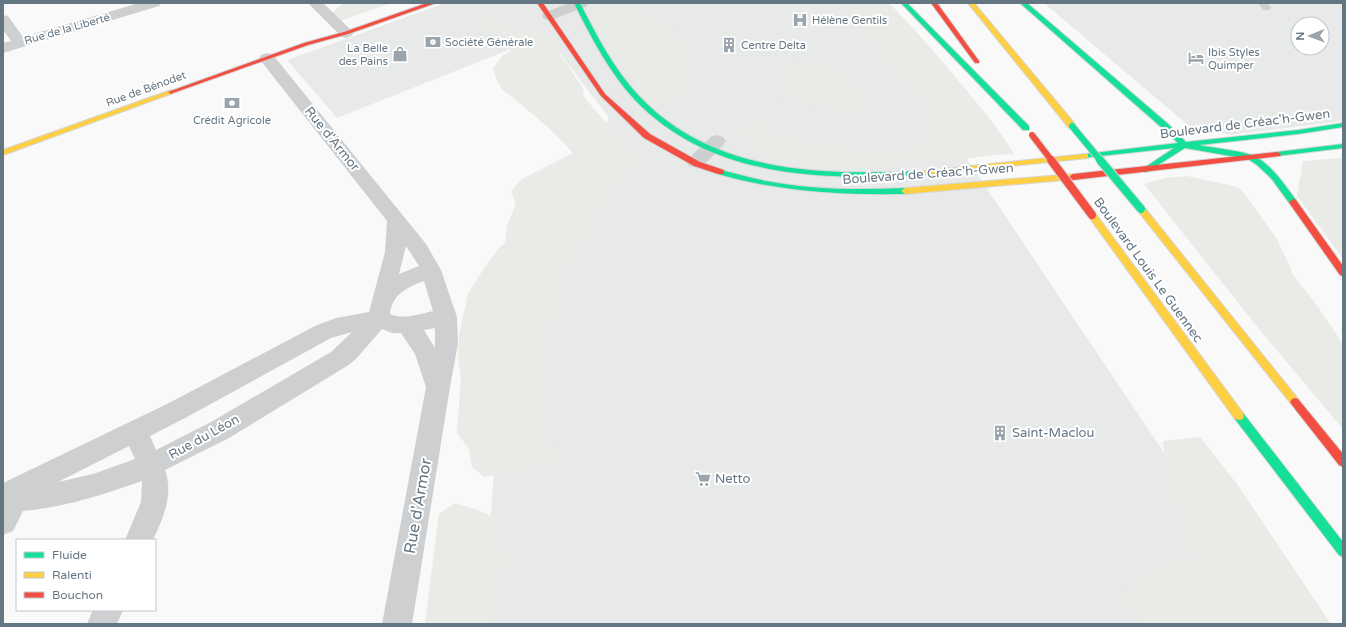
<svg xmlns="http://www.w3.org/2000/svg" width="1346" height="627" font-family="'Varela Round',sans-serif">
<rect width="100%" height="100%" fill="#f9f9f9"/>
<!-- built -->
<path fill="#e8e9e9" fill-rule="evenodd" d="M445,3h417l417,621h-796l14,-194 38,-142 74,-170 -63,-83 -209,83 -50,-58z
M1044,3h299v118l-113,14 -41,-9zM1298,24h24v24h-24z"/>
<!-- green -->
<path fill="#e8ebe6" d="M343,3h48l-51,18 -8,-8z
M596,3h43l-4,7 10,8 20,8 13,8 8,12 3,11 -9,38 -6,6 -11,2h-12c-24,-31 -42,-58 -61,-92z
M849,3h40c24,24 46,50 68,76 20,24 41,48 57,75l-20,1 -43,6 -108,7 -50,-5 -22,-5 -19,-8 -12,-17 13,-17 15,4 -4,10c22,6 43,14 66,16 32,5 68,3 101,0l-5,-39 -51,-61 -8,-5z
M483,14l42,17h13l11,7 34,50 1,9 24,28 -4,4 30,25v7l-13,24 -17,9 -17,46 -16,21 -18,33 4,10 -18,60 10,43 4,48 -1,10 -68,12 -12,-10 -3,-18 -12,-16 4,-55 -3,-19 1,-24 9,-41 11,-18 19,-27 7,-6 2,-17 9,-23 -5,-11 9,-12 53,-27 -24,-25 -48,-40 -4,-7 -4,-13 10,-13 6,-3 4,-10 -43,-21 1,-3z
M813,60c27,2 40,26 52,47l-4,3c-29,0 -57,-9 -85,-15 7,-25 11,-30 37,-35z
M1343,158v101l-46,-63 6,-35z
M1187,176l51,11 9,10 30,42 17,37 24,31 25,37v85l-80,-95 -119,-150 22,-6z
M1200,437l37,47 94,140h-189l-18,-19 6,-23 15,-10 46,-13 -2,-34 -21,-35 -5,-49z
M455,503l23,7 22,10 -3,22 11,11 -17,68 4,3 -70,-1 14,-109z"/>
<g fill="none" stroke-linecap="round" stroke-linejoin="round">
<defs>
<path id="fast" d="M574,3h6c17,33 34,67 60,94 75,78 183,78 284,74l4,2 -4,2c-102,5 -213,4 -289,-75 -26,-28 -44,-63 -61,-97z
M901,3h6l122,123v4h-6z
M1020,3h7l140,120 19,19 112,-12 45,-7v4l-45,7 -99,11c14,3 44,6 55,11 18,9 30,28 42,44l1,2 -4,3 -3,-1 -19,-26 -14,-13 -9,-6 -63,-11 -38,24h-3v-4l30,-20 -92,10v-4h3l93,-11 -17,-16z
M1343,144v4l-66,8 -4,-2 4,-2z
M718,170h3c15,4 30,8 45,11 46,9 93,9 139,7l4,3 -4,3c-66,1 -123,-2 -187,-20z
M1239,412l4,1 100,129v15l-4,-2 -104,-136 -1,-3 1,-3z"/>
<path id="slow" d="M968,3h6l101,121v4h-6z
M171,90l3,2 -1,1 -170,62v-5z
M1085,154h3v4l-164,17 -4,-2 4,-2z
M1073,174l4,3 -1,2 -171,15 -4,-3 4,-3z
M1141,206l3,1 154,192 2,3 -2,3 -3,1 -3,-1 -154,-194 -1,-2z
M1092,212l3,1 148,200 1,3 -1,3 -4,1 -4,-1 -146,-202 -1,-2 1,-2z"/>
<path id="jam" d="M427,3h9l-88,31 -40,11 -135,48 -2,1 -3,-2 136,-49 40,-11z
M537,3h6l62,91 45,40 50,28 24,8v4h-6l-24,-8 -50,-28 -43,-42z
M931,3h6l42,58v2h-4z
M1277,152l4,2 -1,2 -207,24 -4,-3 4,-3z
M1293,199l3,1 47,66v10l-3,-1 -50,-71 -1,-2z
M1295,398l3,1 45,55v13l-4,-2 -47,-60 -2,-3 2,-3z"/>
</defs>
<!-- fast casing -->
<use href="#fast" stroke="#d5d6d7" stroke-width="2"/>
<!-- slow casing -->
<use href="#slow" stroke="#d5d6d7" stroke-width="2"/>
<!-- jam casing -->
<use href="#jam" stroke="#d5d6d7" stroke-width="2"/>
<!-- lane -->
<path fill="#cecfd0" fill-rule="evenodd" d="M1258,3h10l3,5 -2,2h-6z"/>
<!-- street -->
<path fill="#cecfd0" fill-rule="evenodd" d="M139,3h22l-2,3 -156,47v-10l8,-2 -8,-11v-15l5,1 15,21z
M308,3h15l28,27 3,3 -3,3 -5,2 -5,-2z
M569,3h20l-2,3 -33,13 -5,1 -5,-1 -2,-3 2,-3z
M267,53l6,2 153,189 15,26 16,47 1,27 -8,43 -38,237h-30l44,-237 -11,-33 -14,-21h-9l-10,-4 -26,30 -9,7 -118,72 -64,32c9,25 -2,48 -12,70h-28l16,-38 1,-21c-39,14 -77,26 -119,30l-10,20 -10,4v-52l166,-80 146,-77 21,-8 33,-6 16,-60 2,-31 -126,-160 -2,-3 2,-3zM406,246l13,20 -20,8zM424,281l9,30c-13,3 -29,9 -43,3 2,-20 18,-27 34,-33zM435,328v20l-11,-18zM352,332l-21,20 -120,70 -55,28 -6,-14 37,-19 144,-79zM129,446l6,13 -42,15 -35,8z
M717,135l6,2 3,4 -3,4c-10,10 -19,25 -34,21l-3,-4 3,-4 22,-21z
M93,610h30l-6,14h-30z"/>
<!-- fast -->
<use href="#fast" fill="#16e098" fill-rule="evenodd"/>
<!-- slow -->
<use href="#slow" fill="#ffcf43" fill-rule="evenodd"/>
<!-- jam -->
<use href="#jam" fill="#f24e42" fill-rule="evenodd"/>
<defs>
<path id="fast-bridge-far1" d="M1072,126l29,35"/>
<path id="fast-bridge" d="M1100,160l41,49"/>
<path id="jam-bridge-far1" d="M1032,135l20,26"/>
<path id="jam-bridge" d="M1051,160l41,55"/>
</defs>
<!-- fast-bridge-far1 casing -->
<use href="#fast-bridge-far1" stroke="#d5d6d7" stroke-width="8" stroke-linecap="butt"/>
<!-- fast-bridge casing -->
<use href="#fast-bridge" stroke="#d5d6d7" stroke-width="10" stroke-linecap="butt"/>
<!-- jam-bridge-far1 casing -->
<use href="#jam-bridge-far1" stroke="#d5d6d7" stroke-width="8" stroke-linecap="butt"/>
<!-- jam-bridge casing -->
<use href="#jam-bridge" stroke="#d5d6d7" stroke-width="10" stroke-linecap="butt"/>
<!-- fast-bridge-far1 -->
<use href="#fast-bridge-far1" stroke="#16e098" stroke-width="6"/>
<!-- fast-bridge -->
<use href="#fast-bridge" stroke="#16e098" stroke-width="8"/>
<!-- jam-bridge-far1 -->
<use href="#jam-bridge-far1" stroke="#f24e42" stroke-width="6"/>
<!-- jam-bridge -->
<use href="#jam-bridge" stroke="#f24e42" stroke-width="8"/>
</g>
<!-- icons -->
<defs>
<symbol id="hospital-bare" viewBox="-9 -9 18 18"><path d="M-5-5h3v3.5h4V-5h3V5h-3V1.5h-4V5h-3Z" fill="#99a4ac" stroke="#fff" stroke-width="2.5" paint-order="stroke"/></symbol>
<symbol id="bank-bare" viewBox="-9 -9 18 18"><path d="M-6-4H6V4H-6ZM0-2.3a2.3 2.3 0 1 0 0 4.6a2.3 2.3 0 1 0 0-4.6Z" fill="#99a4ac" stroke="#fff" stroke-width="2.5" paint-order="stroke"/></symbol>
<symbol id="building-bare" viewBox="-9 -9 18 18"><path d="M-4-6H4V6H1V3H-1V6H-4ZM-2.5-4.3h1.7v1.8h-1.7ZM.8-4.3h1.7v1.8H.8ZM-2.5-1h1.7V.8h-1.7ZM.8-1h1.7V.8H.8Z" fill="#99a4ac" stroke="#fff" stroke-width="2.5" paint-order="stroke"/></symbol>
<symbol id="shop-bare" viewBox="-9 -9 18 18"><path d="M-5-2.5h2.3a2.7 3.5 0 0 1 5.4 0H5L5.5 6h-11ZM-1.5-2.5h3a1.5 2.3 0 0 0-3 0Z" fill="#99a4ac" stroke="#fff" stroke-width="2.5" paint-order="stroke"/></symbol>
<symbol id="hotel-bare" viewBox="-9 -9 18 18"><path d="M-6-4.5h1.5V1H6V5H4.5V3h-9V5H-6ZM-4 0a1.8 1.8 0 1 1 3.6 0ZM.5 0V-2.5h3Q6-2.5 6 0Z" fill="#99a4ac" stroke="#fff" stroke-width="2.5" paint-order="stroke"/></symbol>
<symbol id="supermarket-bare" viewBox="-9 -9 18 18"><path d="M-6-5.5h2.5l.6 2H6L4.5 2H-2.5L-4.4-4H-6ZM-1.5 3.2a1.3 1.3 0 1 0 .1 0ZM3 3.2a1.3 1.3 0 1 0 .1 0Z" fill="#99a4ac" stroke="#fff" stroke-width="2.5" paint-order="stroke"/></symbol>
</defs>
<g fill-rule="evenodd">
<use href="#hospital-bare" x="789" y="9" width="22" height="22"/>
<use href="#bank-bare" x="422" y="31" width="22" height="22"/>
<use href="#building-bare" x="718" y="34" width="22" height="22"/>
<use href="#shop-bare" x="389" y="43" width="22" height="22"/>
<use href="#hotel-bare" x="1185" y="47" width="22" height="22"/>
<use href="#bank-bare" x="221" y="92" width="22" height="22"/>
<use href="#building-bare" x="989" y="422" width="22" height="22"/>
<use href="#supermarket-bare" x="692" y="468" width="22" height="22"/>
</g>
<g text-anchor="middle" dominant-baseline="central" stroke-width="4" stroke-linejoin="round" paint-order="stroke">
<!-- far-poi labels -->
<g font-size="11" fill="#657683" stroke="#fff" text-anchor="start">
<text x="812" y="20">Hélène Gentils</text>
<text x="445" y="42">Société Générale</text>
<text x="741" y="45">Centre Delta</text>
<text x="388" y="48" text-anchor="end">La Belle<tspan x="388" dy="13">des Pains</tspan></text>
<text x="1208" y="52">Ibis Styles<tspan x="1208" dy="13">Quimper</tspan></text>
<text x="232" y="120" text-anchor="middle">Crédit Agricole</text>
</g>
<!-- far-street labels -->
<g font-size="11" fill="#657683" stroke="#fff">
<text transform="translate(67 29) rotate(-16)">Rue de la Liberté</text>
<text transform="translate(146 89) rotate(-20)">Rue de Bénodet</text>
</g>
<!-- street labels -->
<g font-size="13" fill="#657683" stroke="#fff">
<text transform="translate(1245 124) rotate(-7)">Boulevard de Créac'h-Gwen</text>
<text transform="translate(332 139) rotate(51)">Rue d'Armor</text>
<text transform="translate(928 174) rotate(-4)">Boulevard de Créac'h-Gwen</text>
<text transform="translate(1148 270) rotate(54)">Boulevard Louis Le Guennec</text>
<text transform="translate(204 437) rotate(-29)">Rue du Léon</text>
</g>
<!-- poi labels -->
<g font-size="13" fill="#657683" stroke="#fff" text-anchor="start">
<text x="1012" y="433">Saint-Maclou</text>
<text x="715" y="479">Netto</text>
</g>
<!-- near-street labels -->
<g font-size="16" fill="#657683" stroke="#fff">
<text transform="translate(418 506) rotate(-80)">Rue d'Armor</text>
</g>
</g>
<!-- border -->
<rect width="1346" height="627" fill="none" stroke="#657683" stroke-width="8"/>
<!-- legend -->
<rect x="16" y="539" width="140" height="72" fill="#ffffff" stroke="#c1c8cd"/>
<rect x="24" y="552" width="20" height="6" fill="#16e098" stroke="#c1c8cd"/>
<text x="52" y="559" font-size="12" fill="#657683">Fluide</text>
<rect x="24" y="572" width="20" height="6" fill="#ffcf43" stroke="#c1c8cd"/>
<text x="52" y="579" font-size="12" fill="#657683">Ralenti</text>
<rect x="24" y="592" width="20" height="6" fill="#f24e42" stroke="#c1c8cd"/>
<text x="52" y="599" font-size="12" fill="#657683">Bouchon</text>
<!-- north arrow -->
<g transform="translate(1310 36) rotate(269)"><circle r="19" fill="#ffffff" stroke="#c1c8cd"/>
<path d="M0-3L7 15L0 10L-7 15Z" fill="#99a4ac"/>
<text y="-6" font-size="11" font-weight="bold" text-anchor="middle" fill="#657683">N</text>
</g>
</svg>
